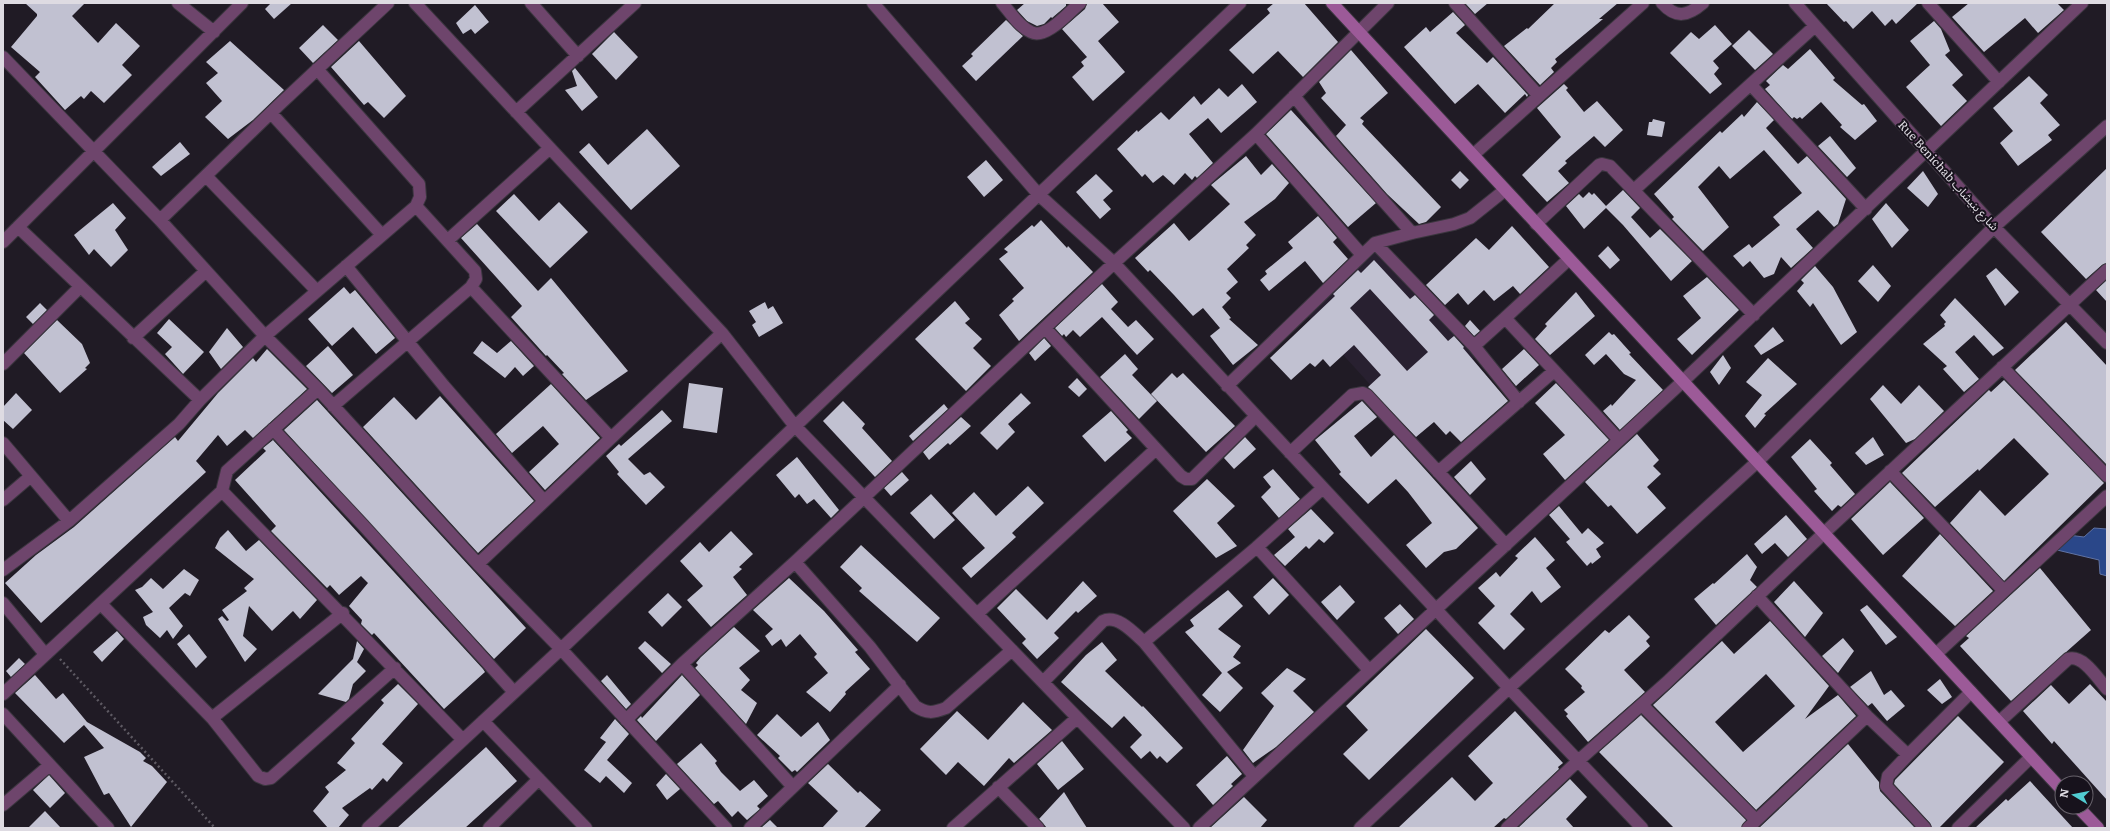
<svg xmlns="http://www.w3.org/2000/svg" width="2110" height="831" font-family="Literata,'Noto Sans Arabic',serif">
<rect width="100%" height="100%" fill="#201b25"/>
<!-- built -->
<path fill="#282030" d="M1381,247l97,107 -74,68 -97,-107z"/>
<!-- water -->
<path fill="#2a4789" stroke="#6073a4" d="M2094,528l13,1v47l-7,-2 -1,-14 -42,-10 11,-15 16,2z"/>
<!-- building -->
<path fill="#c1c1d1" fill-rule="evenodd" d="M25,3h60l-13,13 26,27 18,-20 24,23 -18,19 10,10 -28,28 -13,-12 -7,8 -3,-3 -16,14 -30,-33 5,-5 -29,-25 26,-31v-2z
M271,3h21l-18,16 -9,-10z
M1025,3h41v3l-14,12 -1,-1 -7,7 -7,2 -10,-5 -10,-11z
M1087,3h15l17,19 -21,19 27,31 -32,29 -21,-24 12,-11 -3,-4 6,-5 -25,-28 23,-20z
M1274,3h30l34,39 -35,35 -25,-26 -25,23 -24,-24 41,-37 -3,-4z
M1465,3h23l-13,11z
M1555,3h63l-19,16h4l-48,40 2,3 -6,6 3,4 -14,13 -36,-39 23,-18 1,1z
M1826,3h92l-22,21 -4,-5 -7,7 -13,-15 -19,18 -7,-8 -2,1z
M1969,3h88l7,7 -26,23 -13,-15 -41,34 -32,-35z
M475,5l14,17 -14,12 -4,-5 -8,5 -7,-11z
M1453,12l12,13 -9,8 31,30 6,-6 35,38 -1,2 -2,-3 -20,19 -27,-29 -23,20 -51,-57 22,-20 4,5z
M1006,20l17,16 -47,45 -14,-15 11,-10 -2,-2z
M1934,21l7,8 9,22 -5,4 18,20 -11,10 15,16 -26,25 -35,-39 24,-22 -20,-24z
M323,25l15,15 -25,23 -14,-15z
M1715,25l17,19 -19,17 6,7 -5,6 8,10 -12,10 -40,-41 21,-21 8,7z
M1749,30l24,24 -18,16 -23,-24z
M614,32l24,25 -22,23 -24,-26z
M230,41l54,49 -31,30 -25,19 -23,-22 17,-16 -16,-18 12,-10 -12,-11z
M359,41l47,55 -22,22 -16,-16 -4,3 -33,-38z
M1810,49l25,29 -2,2 29,25 2,-1 13,17 -22,19 -15,-13 2,-2 -21,-23 -19,17 -2,-2 -3,2 -3,-2 -2,2 -27,-30 5,-4 -4,-4 17,-16 5,4z
M1351,50l37,43 -28,25 4,3 -2,3 79,83 -15,15 -7,2 -32,-30 -51,-58 10,-11 -25,-27 5,-5 -7,-11z
M575,68l23,29 -16,14 -17,-21 12,-4 -5,-15z
M2029,76l19,19 -8,8 20,22 -12,10 4,5 -34,26 -18,-23 13,-12 -20,-23z
M1242,84l15,18 -36,31 -13,-15 -19,16 24,29 -16,15 -2,-2 -3,4 -7,-7 -11,12 -11,-10 -10,8 -8,-9 -3,3 -25,-28 20,-19 1,2 23,-20 8,8 25,-24 7,9 18,-17 9,9z
M1564,84l4,4 -2,2 18,22 13,-11 26,29 -18,17 -11,-11 -29,25 2,2 -9,8 11,12 -22,19 -25,-27 39,-38 -24,-29z
M1757,102l17,18 -8,8 32,36 9,-8 39,43 -8,25 -4,3 -16,-17 -22,19 17,19 -22,20 -10,-11 -7,17 -10,4 -14,-17 -7,6 -10,-11 16,-12 3,4 28,-23 -7,-8 29,-24 -38,-43 -34,29 -11,-13 -21,21 31,40 -26,24 -31,-32 2,-2 -20,-23 66,-63 2,2 20,-19 2,3z
M1291,110l85,93 -28,24 -82,-93z
M1653,119l12,3 -3,15 -15,-2 2,-13h3z
M647,129l33,37 -49,44 -52,-58 10,-9 19,22z
M1830,136l26,32 -9,9 -29,-31z
M180,142l10,12 -29,22 -9,-9z
M1246,156l15,19 11,-11 17,19 -14,16 -31,23 12,13 -10,10 3,3 -22,21 11,13 -12,11 5,5 -9,9 9,11 -2,1 29,26 -25,20 -23,-29 10,-8 -17,-20 -10,8 -19,-21 -24,-25 -2,2 -13,-14 39,-35 15,18 6,-5 35,-32 -19,-19z
M986,160l17,20 -19,17 -17,-20z
M2107,168v95l-5,2 -16,14 -45,-47z
M1460,171l9,9 -9,9 -9,-9z
M1923,171l15,23 -10,13 -21,-19z
M1096,174l17,17 -10,9 8,9 -11,10 -24,-27z
M1623,190l17,18 -9,9 19,21 10,-9 32,32 -21,20 -48,-56 -17,-17 -22,21 -18,-23 13,-12 4,4 6,-6 3,3 2,-2 12,13z
M514,194l25,27 20,-19 29,30 -38,36 -54,-57z
M113,203l13,15 -11,12 13,20 -17,17 -17,-18 -5,6 -15,-20z
M1886,203l23,27 -17,18 -20,-29z
M1318,216l19,22 -4,4 15,17 -25,24 -18,-22 -36,30 -9,-11 7,-6 -2,-3 28,-23 -5,-6z
M1041,220l26,28 1,-2 25,26 -74,69 -20,-26 15,-14 -2,-2 12,-11 -25,-29 9,-7 -4,-3 28,-24 2,2z
M477,224l61,67 13,-13 77,93 -42,29 -24,-26 2,-1 -17,-18 -1,1 -35,-39 11,-11 -61,-68z
M1512,226l37,41 -29,27 -7,-8 -19,15 -10,-11 -16,15 -10,-12 -13,12 -19,-20 50,-47 13,12z
M1608,246l12,14 -10,9 -12,-13z
M1374,260l36,39 5,-4 19,20 -5,5 19,21 6,-5 10,11 -1,1 45,53 -47,41 -11,-11 -4,4 -12,-13 -18,15 -48,-50 13,-12 -27,-30 -24,22 -7,-8 -8,8 -5,-4 -19,17 -21,-22 65,-62 -2,-2 25,-24 3,3zM1370,289l58,63 -21,19 -57,-63z
M1873,265l18,21 -13,16 -20,-21z
M1815,266l18,21 24,45 -16,13 -28,-42 -3,4 -13,-16 7,-8 -3,-3z
M1996,268l23,24 -14,14 -19,-30z
M1707,277l32,33 -47,45 -15,-16 24,-21 -18,-22z
M2107,280v22l-11,-12z
M1102,284l16,18 -7,7 17,18 8,-7 18,19 -17,16 -35,-38 -22,20 -7,-7 -7,7 -2,-3 -2,2 -7,-8z
M344,287l6,7 5,-4 40,48 -19,16 -23,-27 -21,19 -24,-27z
M1576,292l19,24 -45,39 -15,-16 12,-13 -2,-2z
M1955,298l49,50 -11,8 -19,-21 -19,17 24,27 -15,13 -21,-23 4,-3 -24,-22 22,-18 -1,-2 2,-2 -6,-7z
M955,301l15,18 -5,4 17,16 -9,9 18,18 -25,25 -51,-52z
M765,302l3,7 5,-3 10,17 -24,14 -7,-12 4,-3 -7,-11z
M40,303l7,7 -14,14 -7,-7z
M169,319l35,33 -21,22 -18,-20 7,-7 -15,-14z
M57,320l25,24 8,19 -5,5 2,1 -27,24 -36,-40z
M1470,320l10,11 -6,5 -9,-10z
M2066,322l41,44v99l-92,-95z
M1773,327l11,14 -23,14 -7,-9z
M227,328l16,19 -22,22 -12,-17z
M1609,332l3,3 2,-1 17,19 -2,1 34,36 -43,40 -17,-19 8,-7 1,2 24,-26 -12,-6 -18,-20 -12,11 -9,-10z
M1044,338l7,8 -16,15 -6,-8z
M482,341l15,12 14,-12 23,25 -11,10 -8,-9 -10,11 -32,-25z
M328,346l25,29 -21,18 -26,-27z
M267,349l40,40 -54,49 -8,-8 -18,16 -9,-11 -22,26 10,11 -165,151 -36,-40 31,-28 38,-28 101,-90 3,4 40,-48 35,-35 3,4z
M1524,349l15,16 -23,21 -14,-17z
M1125,354l13,15 -6,6 25,26 -18,18 -39,-42z
M1723,355l8,13 -12,17 -9,-13z
M1768,358l29,26 -33,30 2,1 -11,13 -10,-12 17,-21 -16,-13z
M1172,373l5,5 6,-5 52,53 -29,26 -55,-58z
M1077,378l10,11 -8,8 -11,-10z
M2004,380l100,103 -100,98 -54,-58 30,-33 25,26 44,-42 -35,-36 -35,33 -1,-2 -43,38 -33,-34 87,-83 2,2z
M689,383l34,5 -6,45 -34,-5z
M1556,383l53,57 -44,40 -22,-26 22,-19 -30,-32z
M551,384l49,54 -55,52 -16,-18 30,-28 -16,-18 -31,27 -16,-19z
M1883,385l18,19 18,-19 25,26 -29,28 -9,4 -36,-44z
M16,393l16,17 -19,19 -10,-9v-13z
M1021,393l10,10 -23,21 7,8 -18,18 -17,-17z
M440,396l94,105 -56,52 -115,-126 31,-30 22,23z
M317,400l209,228 -32,31 -210,-229z
M843,401l22,23 -3,4 30,33 -17,16 -52,-56z
M1362,401l15,16 -23,19 17,21 23,-22 84,93 -22,21 -12,3 -18,16 -20,-23 26,-22 -24,-31 -12,-13 -28,25 -29,-30 2,-2 -26,-32z
M944,404l4,5 -35,32 -4,-5z
M662,410l10,11 -44,38 16,16 6,-3 15,15 -19,18 -29,-31 2,-2 -13,-16 13,-12 2,2z
M1111,411l17,19 -2,2 6,6 -27,24 -23,-26z
M961,417l10,9 -21,19 -2,-2 -19,17 -6,-8z
M1637,434l22,26 -6,6 8,8 -14,13 19,21 -29,26 -26,-29 -3,2 -23,-25z
M1245,437l11,12 -22,20 -10,-11z
M1873,437l11,18 -18,10 -11,-12z
M1810,439l22,24 -2,2 25,29 -14,13 -3,-2 -6,6 -18,-20 3,-2 -26,-32z
M273,440l210,229 2,3 -41,37 -70,-76 -2,2 -11,-11 1,-4 -13,-14 19,-23 -7,-7 -22,19 -9,-10 -3,3 -56,-57 5,-5 -41,-46 31,-29 -3,-3z
M797,457l42,53 -8,8 -17,-19 -7,5 -8,-10 -4,4 -19,-23z
M1471,461l15,18 -16,16 -16,-18z
M1273,469l27,30 -21,19 -18,-21 10,-10 -8,-10z
M902,472l7,8 -18,16 -7,-8z
M1207,479l28,27 -18,17 20,23 -21,12 -43,-47z
M1890,482l34,36 -41,37 -32,-36z
M1028,486l16,17 -32,30 4,4 -45,41 -9,-10 23,-20 -33,-35 22,-21 22,24z
M931,494l24,26 -21,19 -24,-26z
M1559,506l23,28 6,-6 16,15 -8,6 5,8 -9,7 -1,-2 -4,4 -21,-24 4,-3 -21,-24z
M1311,509l23,24 -10,10 -5,-4 -10,10 -3,-3 -21,20 -11,-11 21,-18 -7,-8z
M1786,515l21,24 -19,18 -13,-14 -13,11 -8,-10z
M228,530l18,21 13,-11 58,60 -17,19 -7,-8 -21,20 -23,-25 -6,30 14,13 -12,13 -27,-43 4,-3 5,5 2,-1 -7,-10 25,-19 -3,-3 10,-9 -39,-31 5,-10z
M731,531l22,23 -14,13 3,2 -9,8 14,18 -36,32 -24,-27 16,-14 -23,-25 20,-19 9,10z
M1940,534l53,57 -38,35 -53,-50z
M1535,537l20,23 -9,8 15,19 -20,16 -9,-12 -22,23 15,15 -21,21 -26,-27 17,-17 -17,-18 18,-16 4,5 18,-19 -3,-2z
M861,545l79,73 -23,24 -58,-51 3,-3 -22,-21z
M1747,554l10,13 -7,13 7,7 -41,38 -22,-26 19,-16 1,1z
M2040,568l51,62 -80,71 -51,-55 9,-8 -3,-2z
M184,569l15,11 -9,16 -5,-3 -16,15 14,18 -10,13 -6,-9 -7,8 -14,-13 -3,-8 10,-5 -18,-22 7,-3 9,-9 12,11z
M789,578l35,33 34,39 -3,2 15,17 -25,23 1,2 -16,18 -24,-20 22,-19 -14,-16 3,-3 -17,-20 -14,13 -5,-8 -9,7 -7,-10 8,-7 -20,-19z
M1273,578l16,17 -20,20 -16,-18z
M1083,581l14,15 -19,17 -2,-2 -22,22 5,5 -22,21 -15,-16 4,-4 -29,-31 19,-19 31,31z
M1794,581l29,32 -18,24 -31,-35z
M1340,585l15,17 -18,18 -16,-18z
M1228,590l15,16 -25,23 23,17 -8,11 8,6 -14,9 16,16 -23,24 -18,-17 20,-22 -37,-41 9,-6 -4,-6z
M668,593l14,14 -20,20 -14,-15z
M1400,604l14,15 -16,15 -14,-16z
M1867,605l30,32 -11,8 -26,-35z
M1629,615l21,22 -4,4 4,5 -26,24 21,22 -57,50 -22,-26 2,-2 -4,-4 21,-18 -4,-4 1,-2 -17,-17 40,-39 4,3z
M1770,621l59,65 -24,33 33,-24 18,21 -100,94 -103,-105 69,-64 12,13zM1766,674l29,32 -52,46 -28,-30z
M734,627l26,24 -21,17 11,12 -9,10 16,13 -11,21 -51,-56 3,-3 -2,-2 5,-6z
M1426,629l48,49 -105,102 -26,-26 25,-24 -22,-24z
M117,631l7,8 -22,23 -9,-10z
M189,634l18,23 -11,11 -19,-24z
M1843,638l11,13 -16,22 -16,-17z
M357,641l7,8 -7,13 9,9 -13,13 -4,15 -3,3 -28,-8 35,-35z
M645,641l26,23 -9,9 -24,-25z
M1102,642l15,18 -12,11 37,36 1,-1 40,42 -16,15 -7,-7 -3,3 -7,-8 -9,8 -11,-12 12,-12 -18,-19 -12,12 -51,-46 25,-27z
M19,658l6,6 -14,13 -5,-6z
M1287,668l19,11 -13,12 21,21 -38,35 -23,16 -10,-13 31,-44 -13,-13z
M1871,671l13,24 7,-5 14,16 -18,15 -15,-18 -4,3 -18,-19z
M35,675l21,24 7,-6 24,29 53,30 6,6 -3,3 9,5 15,16 -36,45 -22,-34 -5,2 -20,-38 20,-9 -20,-23 -20,18 -49,-50z
M607,675l24,29 -5,5 -25,-28z
M682,675l18,20 -44,46 -19,-21 4,-4 1,2z
M1940,679l12,18 -10,7 -15,-14z
M398,684l20,20 -36,40 21,19 -16,19 -4,-4 -11,12 -2,-2 -28,20 7,7 -11,13h-10l-15,-17 16,-19 -4,-5 21,-17 -9,-7 18,-20 -4,-4 33,-36 -3,-3z
M2090,684l17,18v98l-53,-59 -2,3 -29,-33 28,-26 18,19z
M1023,702l29,28 -38,33 -5,-5 -25,28 -26,-24 -12,13 -26,-26 37,-38 31,29z
M1515,711l48,52 -5,4 1,2 -53,50 -2,-1 -11,10h-95l54,-51 23,24 18,-18 -25,-27z
M777,714l24,23 17,-15 12,18 -33,32 -2,-2 -3,2 -14,-14 2,-2 -23,-21z
M1641,715l105,105 -5,8h-67l-75,-76z
M1958,716l46,46 -65,66h-7l-2,-5 -36,-39 1,-4z
M615,719l14,15 -22,26 25,23 -8,10 -18,-17 -6,7 -16,-13 22,-28 -6,-4z
M1062,741l22,28 -26,21 -21,-26z
M701,743l16,18 -2,2 6,9 19,19 14,-11 14,16 -11,10 3,3 -13,11 -9,-9 -6,6 -14,-16 -4,3 -37,-40z
M1848,744l31,38 1,9 35,37h-156z
M486,747l31,34 -52,47h-68z
M1227,756l15,18 -11,10 2,2 -20,19 -17,-20z
M828,764l30,29 2,-2 21,19 -17,18h-42l16,-17 -30,-28z
M666,774l14,15 -13,11 -11,-15z
M49,775l16,18 -15,15 -17,-18z
M1570,779l17,18 -21,22 8,9h-56z
M2030,781l43,47h-98l31,-29 2,2z
M1064,792l10,16 13,20h-40l-8,-9z
M1244,797l23,23 -7,8h-50z
M45,811l16,17h-33z
M770,820l8,8h-17z"/>
<g fill="none" stroke-linecap="round" stroke-linejoin="round">
<defs>
<path id="street" d="M178,3l36,29
M415,3l307,330 72,92 390,403
M531,3l47,53
M873,3l166,192 75,68 395,425 133,140
M1002,3c8,9 17,24 29,29 15,8 38,-20 49,-29
M1455,3l84,93
M1662,3c14,16 26,13 41,0
M1795,3l199,224 113,116
M1928,3l71,79
M3,57l157,163 105,116 53,53 160,175 83,85 165,179
M1751,85l115,124
M1294,96l44,54 74,83
M516,112l119,-109
M271,113l111,122
M1256,134l106,121
M1473,155l170,-152
M206,176l111,115
M1634,190l181,-164
M160,220l119,-115 109,-102
M1536,224l63,-59 3,-1 8,2 144,149
M18,227l182,173
M448,240l102,-92
M3,242l239,-239
M1375,243l99,103 31,-28
M1569,259l-64,59 114,122
M346,266l98,120 100,115
M471,287l140,151
M1045,328l136,148 5,3h6l64,-63
M133,338l73,-67
M1474,346l45,56
M3,364l77,-77
M2002,367l105,109
M1227,386l148,-143 37,-10 42,-9 16,-6 35,-28
M333,406l138,-119 5,-8 -1,-8 -59,-65
M273,429l90,96 151,167
M3,443l66,78
M1290,453l62,-58 11,-2 4,2 139,150
M1890,471l114,120
M1438,472l116,-101
M222,491l241,249
M3,500l28,-24
M1257,547l112,123
M795,562l75,85 45,59c12,8 18,7 31,2l66,-58
M478,564l244,-231
M3,570l66,-49 110,-97 21,-24 65,-64 151,-130 4,-9 -1,-13 -102,-115
M1757,596l110,120 41,39 63,-63
M3,603l42,51
M101,604l111,114 46,58 7,3 6,-1 124,-110
M977,614l179,-165
M1144,642l113,-95 66,-59
M1936,654l171,-158
M682,664l111,123
M1043,682l60,-61c14,-7 31,12 41,21l110,134
M3,694l219,-203 5,-20 91,-82
M1642,705l114,115
M3,714l105,114
M212,718l131,-105
M626,720l56,-56 113,-102 319,-299 142,-129 132,-131
M483,721l103,107
M2000,721l68,-62c15,-5 30,20 39,30
M1908,755l-20,21 -2,10 39,42
M998,787l40,41
M3,805l47,-40
M368,828l193,-179 679,-646
M489,828l50,-49
M750,828l150,-143
M953,828l124,-110
M1199,828l481,-444 402,-381
M1360,828l149,-140 248,-226 237,-235 113,-101
M1507,828l71,-67 88,-78 157,-149 284,-264
M1748,828l119,-112
M1958,828l73,-71"/>
<path id="secondary" d="M1332,3l730,787
M2078,807l20,21"/>
</defs>
<!-- street casing -->
<use href="#street" stroke="#3b363f" stroke-width="14"/>
<!-- secondary casing -->
<use href="#secondary" stroke="#3b363f" stroke-width="14"/>
<!-- path -->
<path stroke="#5e5a63" stroke-width="2.5" stroke-dasharray="2 3" stroke-linecap="butt" d="M60,659l155,169"/>
<!-- street -->
<use href="#street" stroke="#6e456c" stroke-width="12"/>
<!-- secondary -->
<use href="#secondary" stroke="#9c5a98" stroke-width="12"/>
</g>
<g text-anchor="middle" dominant-baseline="central" stroke-width="4" stroke-linejoin="round" paint-order="stroke">
<!-- street labels -->
<g font-size="12" fill="#dedbe2" stroke="#17121c">
<text transform="translate(1949 175) rotate(48)">Rue Benichab شارع بنيشاب</text>
</g>
</g>
<!-- border -->
<rect width="2110" height="831" fill="none" stroke="#dedbe2" stroke-width="8"/>
<!-- north arrow -->
<g transform="translate(2074 795) rotate(280)"><circle r="19" fill="#17121c" stroke="#67626b"/>
<path d="M0-3L7 15L0 10L-7 15Z" fill="#51ccd1"/>
<text y="-6" font-size="11" font-weight="bold" text-anchor="middle" fill="#dedbe2">N</text>
</g>
</svg>
